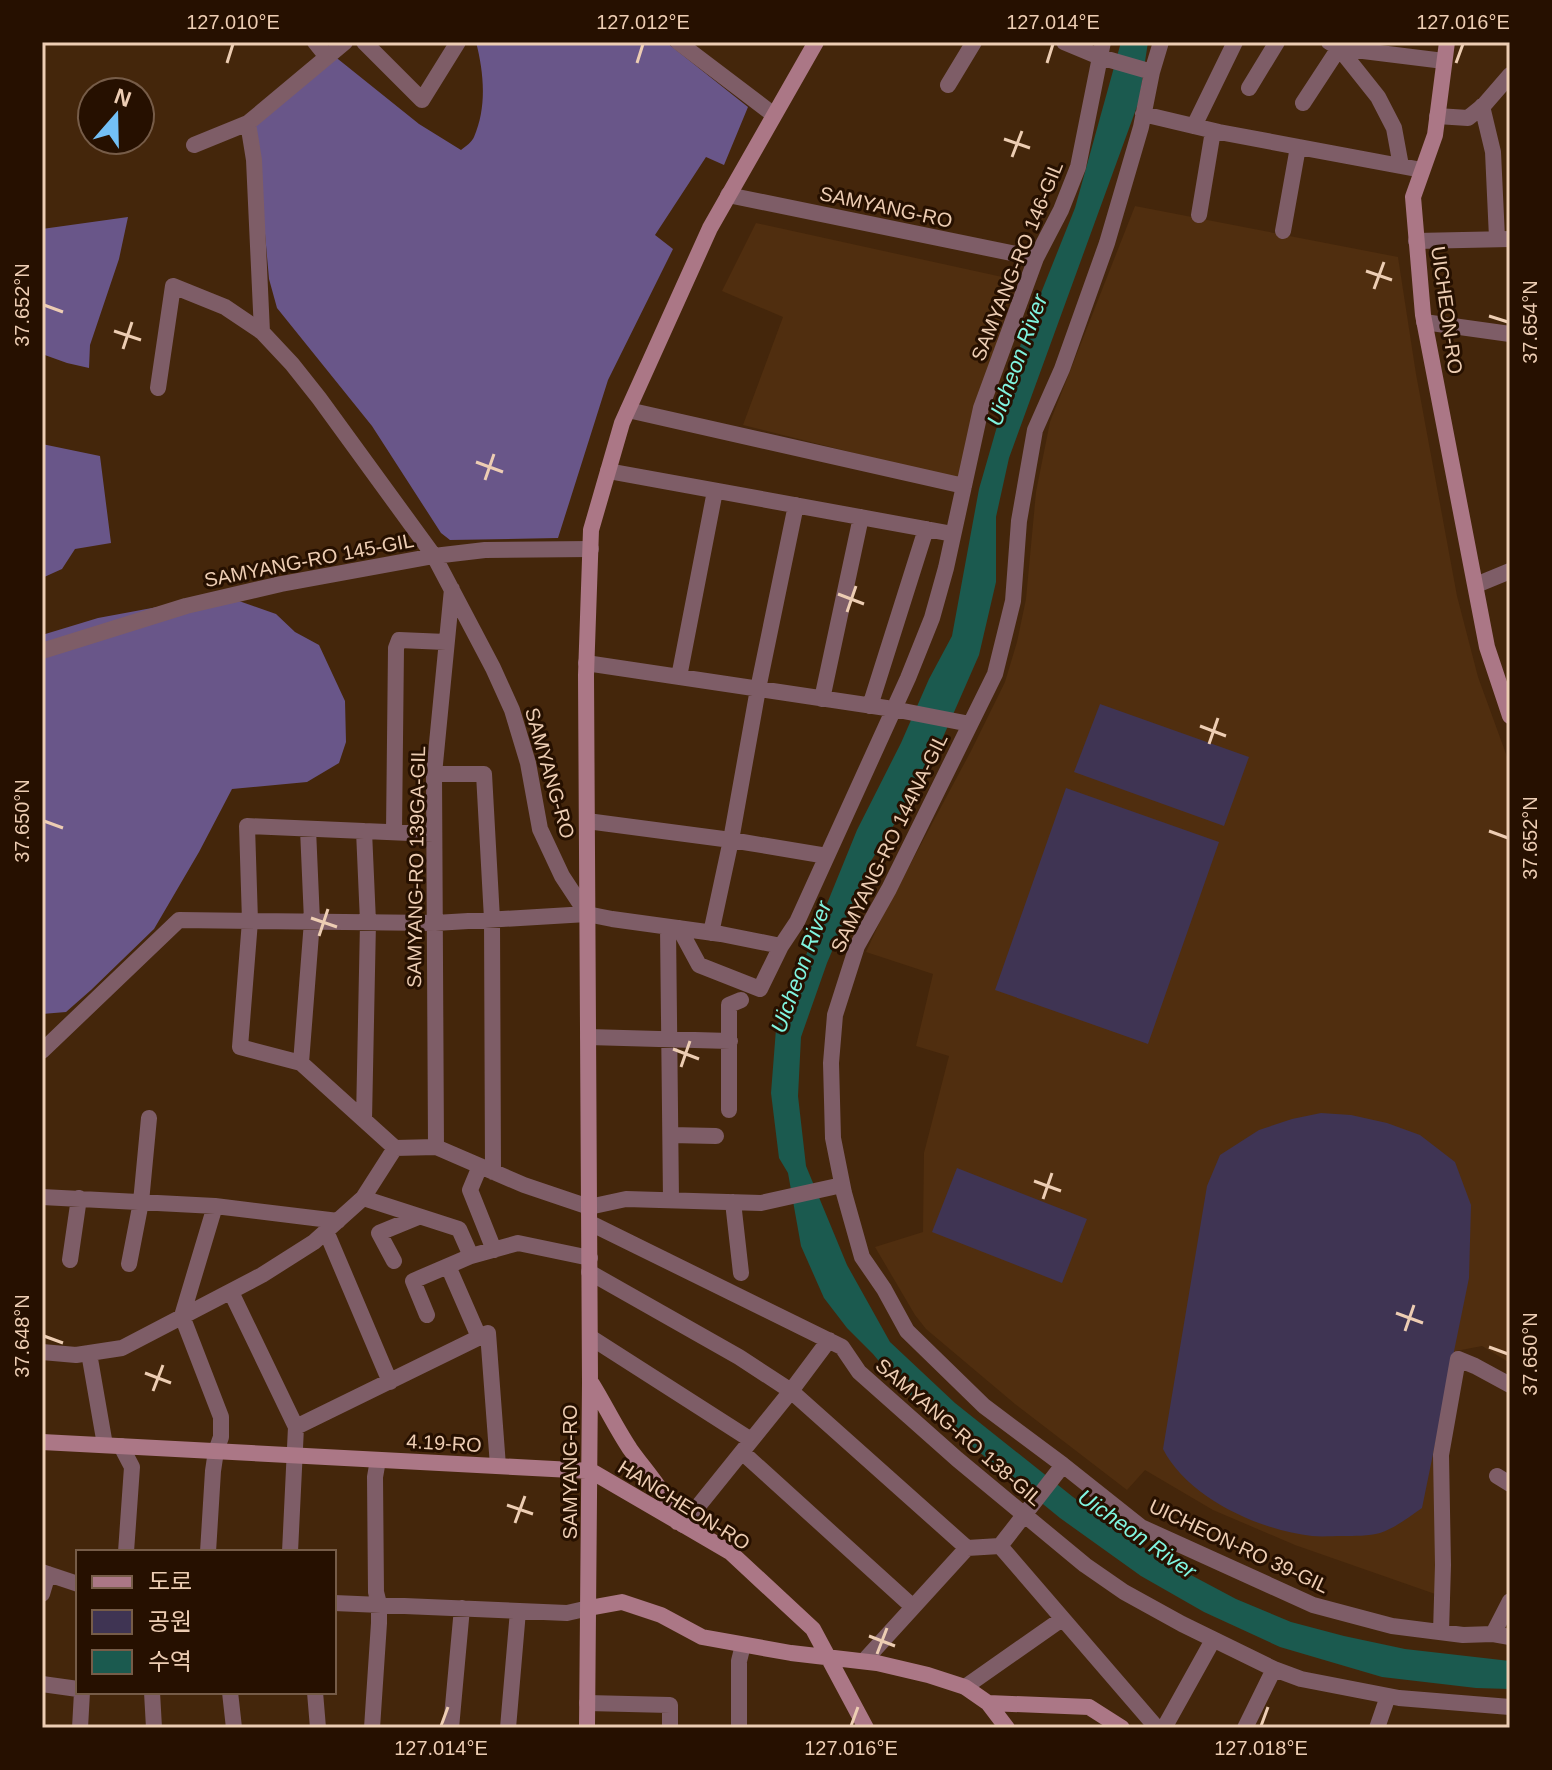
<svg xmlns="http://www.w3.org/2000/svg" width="1552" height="1770" font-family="Helvetica,'Noto Sans KR',sans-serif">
<rect width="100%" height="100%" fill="#44260b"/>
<!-- built -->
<path fill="#502e0f" d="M1135,206l263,51 18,117 41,222 21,81 32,88v598l-28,-17 -26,5 -18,101v143l-143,-50 -82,-35 -68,-40 -18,20 -112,-86 -89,-75 -11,-14 -40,-68 48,-15 1,-79 25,-97 -33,-10 17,-72 -67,-22 17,-37 88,-164 34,-69 12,-40 9,-43 10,-107 14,-70z
M756,223l260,57 -39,126 -16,74 -218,-55 40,-108 -61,-26z"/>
<!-- green -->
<path fill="#3f3453" d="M1100,704l149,53 -25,69 -150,-54z
M1066,788l153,54 -71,202 -153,-54z
M1321,1113l30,2 36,8 33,12 35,27 16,43 -2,73 -47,230c-13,9 -27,20 -42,25 -11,3 -26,3 -37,3 -10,0 -21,1 -31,0 -53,-6 -124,-38 -149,-87l44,-263 13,-31 39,-25 33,-11z
M957,1168l130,51 -25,64 -130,-51z"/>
<!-- forest -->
<path fill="#695689" d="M476,42h190l82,65 -24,58 -18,-8 -51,78 18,14 -65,131 -50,158 -108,2 -9,-7 -69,-107 -95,-118 -8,-29 -14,-158 73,-70 91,73 42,26c5,-4 11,-8 13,-13 13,-30 10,-64 2,-95z
M128,217l-9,42 -29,86 -1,23 -22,-5 -25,-9v-125z
M42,444l58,12 11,87 -36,6 -13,20 -20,9z
M222,595l54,19 19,18 24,13 26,56 1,41 -7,21 -32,19 -75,7 -33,63 -45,77 -63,61 -25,22 -24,2v-379l56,-17z"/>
<!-- water -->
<path fill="#1b5a4f" d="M1121,42h27l-9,59 -130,357 -13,59v65l-17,73 -42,96 -16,31 -52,82 -42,99 -26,74 -3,59 8,70 41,99 43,77 65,61 118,94 84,60 79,42 55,23 53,14 61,13 105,12v28l-34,-1 -94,-11 -102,-30 -76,-35 -63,-36 -81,-58 -159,-130 -28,-34 -26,-26 -23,-30 -23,-52 -13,-73 -9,-15 -8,-65 5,-64 81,-199 44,-87 28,-64 23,-43 27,-147 42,-146 54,-135z"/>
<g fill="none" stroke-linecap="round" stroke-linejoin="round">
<!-- street -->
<path stroke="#7e5d67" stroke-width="16" d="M315,42l12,15
M364,42l58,58 36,-58
M678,42l96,73
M1064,42l36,15 52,15
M1161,42l-9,30 -11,55 -34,116 -45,126 -27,61 -16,91 -6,80 -18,73 -106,215 -32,57 -22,69 -4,48 2,75 11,55 18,64 22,32 23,42 77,75 79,59 78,62 172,78 79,21 71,9 30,-1 17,3
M1329,42l10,6 105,13
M948,85l26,-43
M1249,88l28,-46
M1303,103l36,-55 39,49 16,31 7,38
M1482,106l11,46 4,86
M1143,114l76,18 203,38
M1437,116l31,2 16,-13 26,-30
M248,123l97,-81
M1194,126l41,-84
M194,145l54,-22 6,37 8,172
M728,195l308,63
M1199,215l14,-84
M1283,231l15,-84
M1416,241l94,-2
M1424,322l86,12
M158,388l15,-102 52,21 37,25 30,32 27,34 115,158 59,112 19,42 16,53 12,66 22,47 25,38
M628,410l336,76
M608,471l345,63
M1476,585l34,-14
M42,651l144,-45 95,-22 153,-28 51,-6 106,-1
M586,663l307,46 77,15
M679,677l36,-186
M822,699l39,-182
M870,706l56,-177
M434,774h50l8,145 1,253
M587,821l144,19 96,16
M394,832l2,-184 3,-8 47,2
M668,927l3,273
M679,928l20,37 61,24 21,-43 16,-24 111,-244 24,-60 14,-50 35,-160 55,-150 25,-48 17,-43 25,-125
M711,933l20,-93 27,-151 38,-184
M588,1037l142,4
M42,1051l137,-131 256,3 152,-9 25,5 109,15 60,12
M301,1063l11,-142 -4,-92
M729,1110v-105l12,-5
M364,1120l4,-198 -4,-91
M671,1135l45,1
M436,1147l-2,-373 18,-185
M395,1148l-94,-85 -61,-16 10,-126 -3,-95 186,8
M480,1166l-10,24 24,60
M42,1197l173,9 123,15
M363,1198l96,31 12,27
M733,1202l8,71
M590,1223l252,124 17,25 98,87 128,106 39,27 58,32 92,45 27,10 98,19 111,9
M326,1231l64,151
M70,1260l9,-62
M394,1261l-15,-28 39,-16
M129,1264l12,-62 8,-84
M448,1266l31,71
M589,1272l150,85 52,34 176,157
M231,1292l65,135
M427,1315l-14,-34 58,-25 47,-13 72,15
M590,1337l161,103
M42,1352l34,3 46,-7 140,-73 52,-33 49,-44 32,-50 41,-1 88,38 65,22 37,-8 135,4 81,-18
M89,1353l16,92
M121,1446l11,21 -6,85
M742,1452l171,155
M1497,1476l13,8
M683,1525l108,-134 38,-51
M1000,1546l157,182
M208,1552l5,-81 3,-20 5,-14v-20l-39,-101 33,-110
M290,1552l6,-125 192,-94 10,133
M42,1572l36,12
M42,1594l6,-20
M334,1603l233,10 22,-5
M1441,1632l2,-67 -2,-110 17,-96 17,7 35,19
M1493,1634l17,-33
M864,1661l103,-113 33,-2 63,-81
M42,1684l36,5
M965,1687l97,-68
M152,1692l2,36
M230,1692l4,36
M315,1692l3,36
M587,1703l83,2v23
M80,1728l2,-36
M372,1728l7,-105v-19l-3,-12 -1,-115 3,-17
M451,1728l11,-120
M508,1728l10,-117
M739,1728v-67l4,-16
M1164,1728l49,-88
M1245,1728l29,-59
M1377,1728l11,-32"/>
<!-- secondary -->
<path stroke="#ab7786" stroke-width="16" d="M1447,42l-12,93 -22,62 10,118 64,332 23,69
M592,1384c13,21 24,44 38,65 17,24 37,44 47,73
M42,1442l549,29 139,81 83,77 53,99
M589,1608l33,-6 39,13 41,22 89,16 86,10 51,12 37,12 23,16 101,4 33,21
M988,1703l19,25
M587,1728l3,-346 -4,-707 5,-145 31,-107 88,-195 106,-186"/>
</g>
<!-- ticks -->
<path fill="none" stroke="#edcdb3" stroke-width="3" d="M227,63l6,-19M637,63l6,-19M1047,63l6,-19M1456,63l7,-19M1004,139l26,9M1012,157l10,-26M1366,271l26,9M1374,289l10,-27M44,305l19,7M1489,316l19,6M114,331l27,9M123,349l9,-27M476,462l27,10M485,480l9,-26M838,594l26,10M847,612l9,-26M1200,726l26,10M1209,744l9,-26M44,821l19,7M1489,831l19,7M311,918l26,9M319,936l9,-27M673,1049l26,10M681,1067l9,-26M1034,1181l27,10M1043,1199l9,-26M1396,1313l27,10M1405,1331l9,-26M44,1336l19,7M1489,1347l19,7M145,1373l26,10M153,1391l10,-26M507,1505l26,9M515,1523l10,-27M869,1636l26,10M877,1654l10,-26M441,1726l7,-19M851,1726l7,-19M1261,1726l7,-19"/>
<g text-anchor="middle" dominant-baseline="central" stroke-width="6" stroke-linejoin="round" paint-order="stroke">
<!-- street labels -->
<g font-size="20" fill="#edcdb3" stroke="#261000">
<text transform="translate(886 207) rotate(12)">SAMYANG-RO</text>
<text transform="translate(1017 261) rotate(-68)">SAMYANG-RO 146-GIL</text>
<text transform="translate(1447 310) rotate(82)">UICHEON-RO</text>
<text transform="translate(309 560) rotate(-11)">SAMYANG-RO 145-GIL</text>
<text transform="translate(550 773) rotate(74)">SAMYANG-RO</text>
<text transform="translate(889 843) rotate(-64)">SAMYANG-RO 144NA-GIL</text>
<text transform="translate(416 867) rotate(-89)">SAMYANG-RO 139GA-GIL</text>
<text transform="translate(959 1432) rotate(41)">SAMYANG-RO 138-GIL</text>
<text transform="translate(444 1443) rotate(3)">4.19-RO</text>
<text transform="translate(570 1472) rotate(-90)">SAMYANG-RO</text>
<text transform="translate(684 1505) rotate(32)">HANCHEON-RO</text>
<text transform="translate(1239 1546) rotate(25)">UICHEON-RO 39-GIL</text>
</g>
<!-- water labels -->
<g font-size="22" font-style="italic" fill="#80f5e0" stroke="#261000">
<text transform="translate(1017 360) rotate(-70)">Uicheon River</text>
<text transform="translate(801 967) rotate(-70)">Uicheon River</text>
<text transform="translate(1137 1534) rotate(35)">Uicheon River</text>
</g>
</g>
<!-- border -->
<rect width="1552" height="1770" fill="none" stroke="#261000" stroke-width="88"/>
<!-- legend -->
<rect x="76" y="1550" width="260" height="144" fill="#261000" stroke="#765c48" stroke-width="2"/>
<rect x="92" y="1576" width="40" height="12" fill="#ab7786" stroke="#765c48" stroke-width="2"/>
<text x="148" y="1590" font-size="24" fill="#edcdb3">도로</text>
<rect x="92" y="1610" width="40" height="24" fill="#3f3453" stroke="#765c48" stroke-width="2"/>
<text x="148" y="1630" font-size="24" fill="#edcdb3">공원</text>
<rect x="92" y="1650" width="40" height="24" fill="#1b5a4f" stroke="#765c48" stroke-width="2"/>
<text x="148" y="1670" font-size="24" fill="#edcdb3">수역</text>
<!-- north arrow -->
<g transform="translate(116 116) rotate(20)"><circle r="38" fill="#261000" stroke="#765c48" stroke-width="2"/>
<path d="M0-6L14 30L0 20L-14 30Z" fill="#73c0f6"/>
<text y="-12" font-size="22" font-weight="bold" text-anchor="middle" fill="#edcdb3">N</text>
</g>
<rect x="44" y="44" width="1464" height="1682" fill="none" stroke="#edcdb3" stroke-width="3"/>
<g font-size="20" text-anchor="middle" fill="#edcdb3">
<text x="233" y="29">127.010°E</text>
<text x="643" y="29">127.012°E</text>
<text x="1053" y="29">127.014°E</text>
<text x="1463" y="29">127.016°E</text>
<text transform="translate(22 305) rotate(-90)" y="7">37.652°N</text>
<text transform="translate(1530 322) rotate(-90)" y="7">37.654°N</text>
<text transform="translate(22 821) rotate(-90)" y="7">37.650°N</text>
<text transform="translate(1530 838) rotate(-90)" y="7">37.652°N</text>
<text transform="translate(22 1336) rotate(-90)" y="7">37.648°N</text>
<text transform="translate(1530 1354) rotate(-90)" y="7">37.650°N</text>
<text x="441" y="1755">127.014°E</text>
<text x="851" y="1755">127.016°E</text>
<text x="1261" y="1755">127.018°E</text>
</g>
</svg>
